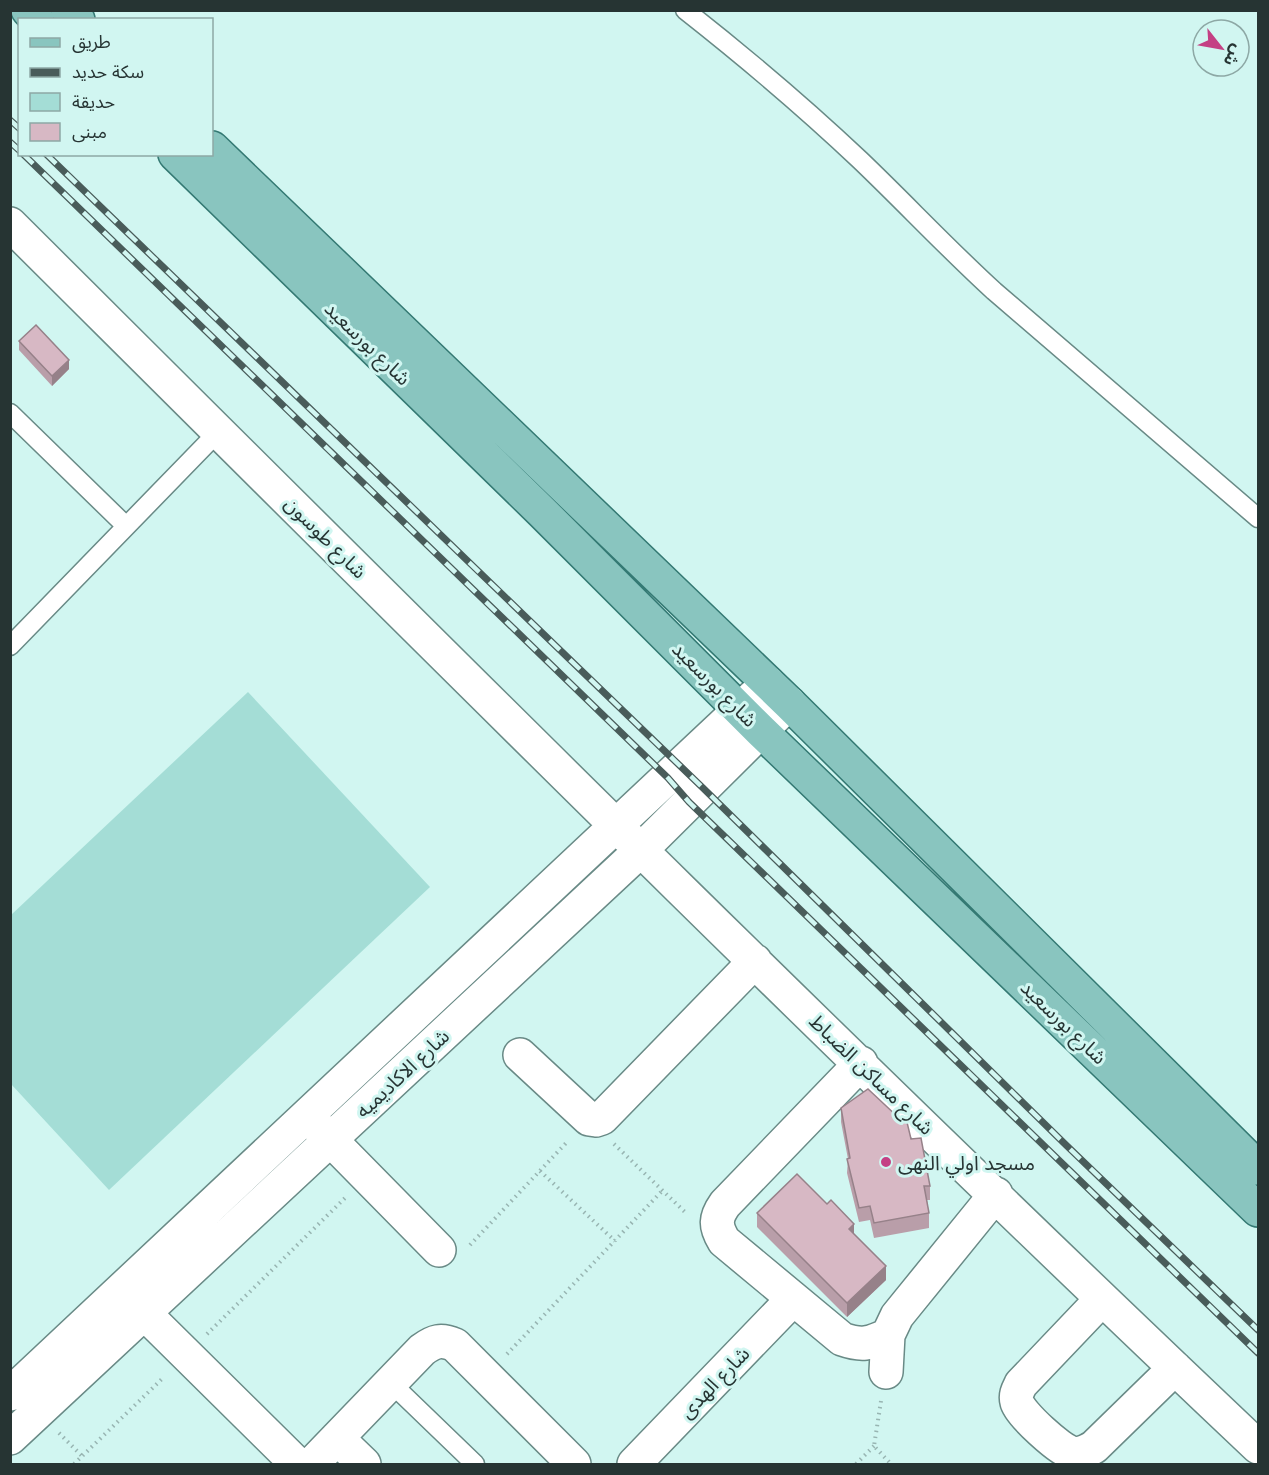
<svg xmlns="http://www.w3.org/2000/svg" width="1269" height="1475" font-family="Quicksand,'Noto Sans Arabic',sans-serif">
<rect width="100%" height="100%" fill="#d1f6f1"/>
<!-- green -->
<path fill="#a4ddd6" d="M248,692l182,195 -321,303 -98,-106v-169z"/>
<g fill="none" stroke-linecap="round" stroke-linejoin="round">
<defs>
<path id="service" d="M685,10c61,48 119,97 175,150 45,43 88,89 134,131l264,227
M10,413l116,113
M10,646l209,-215
M391,1383l84,81"/>
<path id="minor" d="M10,224c413,411 825,823 1248,1223
M520,1055l69,64 7,1 6,-2 153,-157
M861,1063l-136,141c-10,14 -10,22 -1,37l118,98c20,7 27,5 46,-4
M316,1125l123,125
M129,1298l168,166
M1102,1299l-81,85c-3,6 -6,11 -4,18 2,11 44,49 55,51 8,2 15,-2 22,-6l81,-79
M886,1372l2,-37 9,-19 99,-122
M10,1394l758,-711
M10,1438l631,-588 148,-147
M337,1438l27,26
M312,1464l110,-114c12,-9 19,-11 33,-5l119,119
M634,1464l159,-165"/>
<path id="primary" d="M28,10l9,10
M68,10l10,10
M212,148l577,555 469,465
M175,154l367,358 219,219 497,479"/>
</defs>
<!-- service casing -->
<use href="#service" stroke="#698a86" stroke-width="21"/>
<!-- minor casing -->
<use href="#minor" stroke="#698a86" stroke-width="36"/>
<!-- primary casing -->
<use href="#primary" stroke="#347973" stroke-width="36"/>
<!-- path -->
<path stroke="#98b5b2" stroke-width="4" stroke-dasharray="1.5 4.5" stroke-linecap="butt" d="M614,1144l73,70
M540,1171l75,70
M470,1245l97,-103
M207,1334l138,-136
M507,1354l155,-163
M881,1401l-7,45 17,18
M59,1433l23,23
M74,1464l90,-87
M856,1464l18,-18"/>
<!-- service -->
<use href="#service" stroke="#fff" stroke-width="18"/>
<!-- minor -->
<use href="#minor" stroke="#fff" stroke-width="33"/>
<!-- primary -->
<use href="#primary" stroke="#89c5bf" stroke-width="33"/>
<defs>
<path id="rail" d="M10,120l10,9
M10,142l10,9
M23,154l645,624 21,24 569,551
M46,154l657,634 363,357 192,185"/>
</defs>
<!-- rail casing -->
<use href="#rail" stroke="#495c5a" stroke-width="7"/>
<!-- rail -->
<use href="#rail" stroke="#d1f6f1" stroke-width="4.5" stroke-dasharray="14" stroke-linecap="butt"/>
</g>
<!-- wall -->
<path fill="#b99ea9" d="M19,341l50,28 -17,17 -33,-36z
M841,1108l70,31 19,47v14h-3l2,13v15l-55,10 -4,-18 -11,2 -12,-49 1,-14 -7,-37z
M757,1213l97,22 32,45 -39,37 -90,-90z"/>
<!-- shaded-wall -->
<path fill="#968189" d="M69,360v9l-17,17v-10z
M854,1224v14l-5,-9z
M886,1266v14l-39,37v-14z"/>
<!-- building -->
<path fill="#d7b8c4" stroke="#968189" stroke-width="1.5" d="M36,325l33,35 -17,16 -33,-35z
M868,1089l32,30 6,-1 5,21 10,-1 9,48h-6l5,27 -55,10 -4,-17 -11,2 -12,-49 3,-1 -9,-50z
M797,1174l30,30 4,-4 23,24 -5,5 37,37 -39,37 -90,-90z"/>
<!-- markers -->
<circle fill="#c44084" stroke="#d1f6f1" stroke-width="2" cx="886" cy="1162" r="6"/>
<g text-anchor="middle" dominant-baseline="central" stroke-width="6" stroke-linejoin="round" paint-order="stroke">
<!-- street labels -->
<g font-size="20" fill="#263433" stroke="#d1f6f1">
<text transform="translate(368 343) rotate(44)">شارع بورسعيد</text>
<text transform="translate(326 537) rotate(45)">شارع طوسون</text>
<text transform="translate(715 684) rotate(45)">شارع بورسعيد</text>
<text transform="translate(1064 1022) rotate(44)">شارع بورسعيد</text>
<text transform="translate(402 1073) rotate(-43)">شارع الاكاديميه</text>
<text transform="translate(872 1074) rotate(44)">شارع مساكن الضباط</text>
<text transform="translate(714 1382) rotate(-46)">شارع الهدى</text>
</g>
<!-- poi labels -->
<g font-size="20" fill="#263433" stroke="#d1f6f1" text-anchor="start">
<text x="898" y="1162">مسجد اولي النهى</text>
</g>
</g>
<!-- border -->
<rect width="1269" height="1475" fill="none" stroke="#263433" stroke-width="24"/>
<!-- legend -->
<rect x="18" y="18" width="195" height="138" fill="#d1f6f1" stroke="#8da8a5" stroke-width="1.5"/>
<rect x="30" y="38" width="30" height="9" fill="#89c5bf" stroke="#8da8a5" stroke-width="1.5"/>
<text x="72" y="48" font-size="18" fill="#263433">طريق</text>
<rect x="30" y="68" width="30" height="9" fill="#495c5a" stroke="#8da8a5" stroke-width="1.5"/>
<text x="72" y="78" font-size="18" fill="#263433">سكة حديد</text>
<rect x="30" y="93" width="30" height="18" fill="#a4ddd6" stroke="#8da8a5" stroke-width="1.5"/>
<text x="72" y="108" font-size="18" fill="#263433">حديقة</text>
<rect x="30" y="123" width="30" height="18" fill="#d7b8c4" stroke="#8da8a5" stroke-width="1.5"/>
<text x="72" y="138" font-size="18" fill="#263433">مبنى</text>
<!-- north arrow -->
<g transform="translate(1221 48) rotate(121)"><circle r="28" fill="#d1f6f1" stroke="#8da8a5" stroke-width="1.5"/>
<path d="M0-4.5L10 22L0 15L-10 22Z" fill="#c44084"/>
<text y="-9" font-size="16" font-weight="bold" text-anchor="middle" fill="#263433">ش</text>
</g>
</svg>
